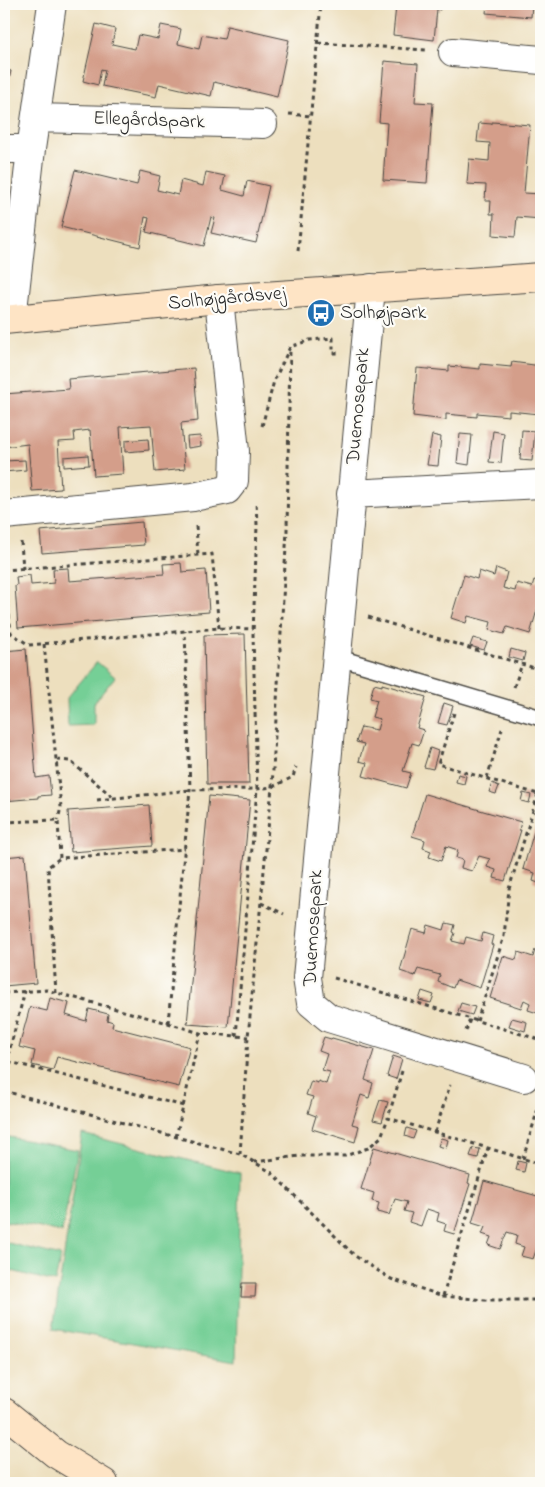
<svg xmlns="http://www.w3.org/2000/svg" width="545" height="1487" font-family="'Indie Flower',sans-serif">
<rect width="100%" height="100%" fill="#fdfcf7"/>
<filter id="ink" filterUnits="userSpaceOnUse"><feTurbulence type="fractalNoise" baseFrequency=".02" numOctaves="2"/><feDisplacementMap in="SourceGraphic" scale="10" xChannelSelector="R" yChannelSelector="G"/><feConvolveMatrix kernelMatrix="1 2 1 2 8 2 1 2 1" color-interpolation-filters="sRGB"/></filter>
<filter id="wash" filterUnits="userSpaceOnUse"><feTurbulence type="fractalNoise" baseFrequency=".0096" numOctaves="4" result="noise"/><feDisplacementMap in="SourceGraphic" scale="20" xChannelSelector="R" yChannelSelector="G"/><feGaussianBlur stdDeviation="1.12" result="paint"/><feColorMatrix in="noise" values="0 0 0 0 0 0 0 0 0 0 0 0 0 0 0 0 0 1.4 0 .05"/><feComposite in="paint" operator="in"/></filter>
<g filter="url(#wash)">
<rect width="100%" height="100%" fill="#eddfbe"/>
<!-- green -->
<path fill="#75cf96" stroke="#507d60" d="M97,662l18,15 -21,26v22l-26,1 -1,-28z
M82,1134l158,39 -4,188 -183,-32z
M4,1136l74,14 -16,82 -58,-11z
M4,1242l57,14 -6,26 -51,-13z"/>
<g id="blocks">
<!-- building -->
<path fill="#d49e8a" d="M394,4h47l-1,6 -3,-1 -3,31 -41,-5 3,-29h-2z
M487,4h45l-1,13 -45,-4z
M96,24l19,5 -3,15 23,5 3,-14 20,4 3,-14 20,4 -3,15 21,5 3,-14 22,4 3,-13 62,14 -12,57 -63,-15 -3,14 -52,-12 -3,13 -54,-11 3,-16 -4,-1 -3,16 -15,-4z
M384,61l34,3 -3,38 18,1 -6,80 -44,-3 4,-57 -8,-1z
M4,69l7,2 -6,27h-1z
M492,122l38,3 -6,68 17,1v25l-24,-2 -2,20 -22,-2 1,-21h-4l1,-13h-6l1,-16 -19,-1 2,-25 20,2 1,-18 -13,-1 2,-19 13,1z
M75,170l62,15 3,-14 20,5 -3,14 21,5 3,-15 22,6 3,-14 19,4 -3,14 22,6 3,-15 22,5 -13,57 -45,-10 4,-15 -4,-1 -7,29 -58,-14 3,-14 -4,-1 -5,30 -79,-20z
M512,362l29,4v43h-2v5l-30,-3v5l-32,-3v4l-31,-3v6l-33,-4 4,-48 32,3v-5l31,3v-5l31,3z
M194,368l4,53 -17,2 4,46 -30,3 -4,-47 -31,2 3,47 -29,2 -4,-46 -16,2 1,9 -17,1 3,47 -29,2 -4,-47 -24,3v-53l65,-5 -1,-10z
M522,430l13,1 -3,30 -12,-1z
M493,431l11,2 -3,30 -12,-1z
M460,434l12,1 -3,30 -12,-2z
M432,435l9,2 -3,29 -11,-1z
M200,436l1,10 -13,2 -1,-11z
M148,439l1,11 -24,2v-11z
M88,455l1,10 -25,2v-10z
M25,460l1,10 -22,2v-11z
M142,522l2,23 -102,8 -2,-22z
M181,563l1,9 24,-2 3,42 -191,16 -3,-42 2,-1 -1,-8 14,-2 1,10 23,-2 -1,-14 15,-1 1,13 95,-7 -1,-10z
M496,568l11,4 -4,16 12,3 2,-8 15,4 2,-7 7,2v15l-11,37 -23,-7 -3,7 -15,-4 2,-8 -23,-6 -2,7 -15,-5 13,-43 13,4 2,-8 15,5z
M245,634l4,150h-42l-3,-149z
M473,638l14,4 -3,8 -14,-4z
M26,649l10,129 13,-2 2,19 -13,1v2l-34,3v-150z
M511,649l14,4 -2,8 -14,-4z
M374,684l8,2v-2l44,13 -9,31 7,2 -5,15 -7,-2 -9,28 8,2 -5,15 -43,-12 4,-13 -8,-2 5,-17 -8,-2 5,-15 16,3 3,-11 -8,-2 5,-17 -7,-2z
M444,703l9,3 -6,19 -9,-2z
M430,748l8,3 -5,18 -9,-2z
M458,774l8,2 -2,8 -8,-2z
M492,783l7,3 -3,8 -7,-2z
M523,793l8,2 -2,8 -8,-2z
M425,794l96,28 -2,8h2l-16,51 -11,-3 2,-8 -9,-3 3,-8 -11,-3 -7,15 -11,-3 2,-8 -7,-2 2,-8 -12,-4 -5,15 -12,-4 2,-6 -8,-3 2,-8 -13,-4z
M209,796l41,4 -22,227 -41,-3z
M149,805l3,41 -81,6 -3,-41z
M535,828l6,1v55l-8,-3 2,-8 -12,-4z
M25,855l11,128 -32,3v-129z
M446,923l9,2 -2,7 2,1 -3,8 12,3 2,-7 15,4 2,-8 10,3 -2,8 2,1 -13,43 -24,-8 -3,8 -15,-6 2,-7 -22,-6 -3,7 -15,-5 12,-42 14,4 2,-8 16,5z
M535,950l6,1v63l-13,-4 2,-7 -6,-3 -3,8 -31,-10 13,-42 13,4 2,-8 15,5z
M422,991l12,4 -3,8 -12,-3z
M50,998l19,5 -3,12 20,6 3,-12 19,5 -1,6 6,2 -1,5 78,20 -11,40 -122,-30 -4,13 -21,-5 3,-14 -16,-4 11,-40 17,4z
M461,1003l14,4 -3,8 -14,-4z
M512,1018l15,4 -2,9 -16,-5z
M324,1037l7,2 1,-1 42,12 -9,30 8,3 -4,15 -8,-3 -9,29 7,2 -4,16 -43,-13 4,-13 -8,-3 5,-16 -7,-2 5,-14 7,2v-2l8,3 4,-12 -8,-2 5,-16 -8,-3z
M393,1056l9,3 -6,20 -9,-3z
M380,1100l8,2 -6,20 -9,-2z
M407,1128l9,3 -3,8 -8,-3z
M441,1138l7,2 -2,8 -8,-2z
M374,1147l96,28 -2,8 2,1 -16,50 -10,-3 2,-7 -9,-3 2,-8 -12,-4 -6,17 -12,-4 3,-9 -8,-2 3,-9 -12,-3 -6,16 -12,-3 2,-9 -7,-2 2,-8 -13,-4z
M473,1148l7,1 -2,9 -8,-2z
M518,1161l8,2 -2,9 -8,-2z
M484,1181l57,16v46l-2,-1 -6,17 -12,-3 3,-9 -9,-3 2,-9 -10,-3 -7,17 -12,-4 3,-8 -9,-3 3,-7 -13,-4z
M242,1283h14l-1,14h-14z"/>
</g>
</g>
<g filter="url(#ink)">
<use href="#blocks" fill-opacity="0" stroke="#484641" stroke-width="1"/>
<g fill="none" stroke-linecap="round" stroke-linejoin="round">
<defs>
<path id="lane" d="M336,657l205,61"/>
<path id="street" d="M453,52l88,8
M36,118l227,6
M4,149h27
M371,288l-64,690 4,25 18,15 195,60
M12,319l19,-170 21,-145
M351,494l190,-10
M4,515l189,-18 34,-7 7,-9 1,-30 -16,-152"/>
<path id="secondary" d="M4,320l215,-21 322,-22
M4,1412l52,42 48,29"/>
</defs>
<!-- lane casing -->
<use href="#lane" stroke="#484641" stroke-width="18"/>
<!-- street casing -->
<use href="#street" stroke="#484641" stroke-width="30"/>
<!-- secondary casing -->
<use href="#secondary" stroke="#484641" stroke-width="30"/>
<!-- path -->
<path stroke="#484641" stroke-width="3" stroke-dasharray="4 4" stroke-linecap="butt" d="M318,43l109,7
M289,114l22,2
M298,251l23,-247
M262,426l12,-45 16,-34 20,-7 23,-2v15h5
M196,526l2,29
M21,542l2,27
M368,617l173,53
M219,628l-7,-74 -208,16 7,63 18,12 190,-17 34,1
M4,635l7,-2
M44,644l17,163 -3,13
M514,687l8,-23
M454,713l-16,51 103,31
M57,760l13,1 44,37
M487,778l15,-49
M97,800l93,-10 67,-1 15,-2 21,-10 3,-10
M4,822l54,-2 2,38 125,-9
M261,903l23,11
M334,978l207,62
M4,993l42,-3 122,33 32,10 48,4
M56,993l-8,-126 12,-9
M477,1021l27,-85 5,-47 29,-95
M168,1023l22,-233 -5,-159
M466,1031l4,-12
M236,1036l21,-247 -4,-155 4,-109 -1,-24
M4,1056l2,5 178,45
M4,1071l21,-80
M402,1071l-14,47 153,46
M4,1091l236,63 31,18 84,84 36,23 52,17 42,4h56
M435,1132l15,-47
M176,1137l24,-104
M240,1154l8,-117 24,-250 15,-257 3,-183
M523,1159l17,-57
M254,1162l45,-6h46l23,-8 13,-11 7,-19
M443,1296l45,-148"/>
<!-- lane -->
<use href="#lane" stroke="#fff" stroke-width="15"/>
<!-- street -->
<use href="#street" stroke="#fff" stroke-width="28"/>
<!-- secondary -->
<use href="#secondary" stroke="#fee4c5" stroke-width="28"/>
</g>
</g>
<!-- icons -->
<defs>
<symbol id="bus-disc" viewBox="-11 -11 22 22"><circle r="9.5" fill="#1f6fb2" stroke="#fdfcf7"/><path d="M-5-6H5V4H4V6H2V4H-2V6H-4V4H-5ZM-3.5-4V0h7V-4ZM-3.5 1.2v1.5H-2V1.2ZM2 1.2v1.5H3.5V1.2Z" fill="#fff"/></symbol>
</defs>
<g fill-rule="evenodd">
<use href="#bus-disc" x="305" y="297" width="32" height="32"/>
</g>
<g text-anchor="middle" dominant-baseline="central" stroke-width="4.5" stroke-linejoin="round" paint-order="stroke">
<!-- street labels -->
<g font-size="20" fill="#2b2b2b" stroke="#fdfcf7">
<text transform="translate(149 121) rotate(2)">Ellegårdspark</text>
<text transform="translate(227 299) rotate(-5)">Solhøjgårdsvej</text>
<text transform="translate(359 406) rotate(-85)">Duemosepark</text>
<text transform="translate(314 928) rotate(-87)">Duemosepark</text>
</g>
<!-- poi labels -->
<g font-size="20" fill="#2b2b2b" stroke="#fdfcf7" text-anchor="start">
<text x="340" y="313">Solhøjpark</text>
</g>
</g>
<!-- margin -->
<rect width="545" height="1487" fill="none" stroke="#fdfcf7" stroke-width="20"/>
</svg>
